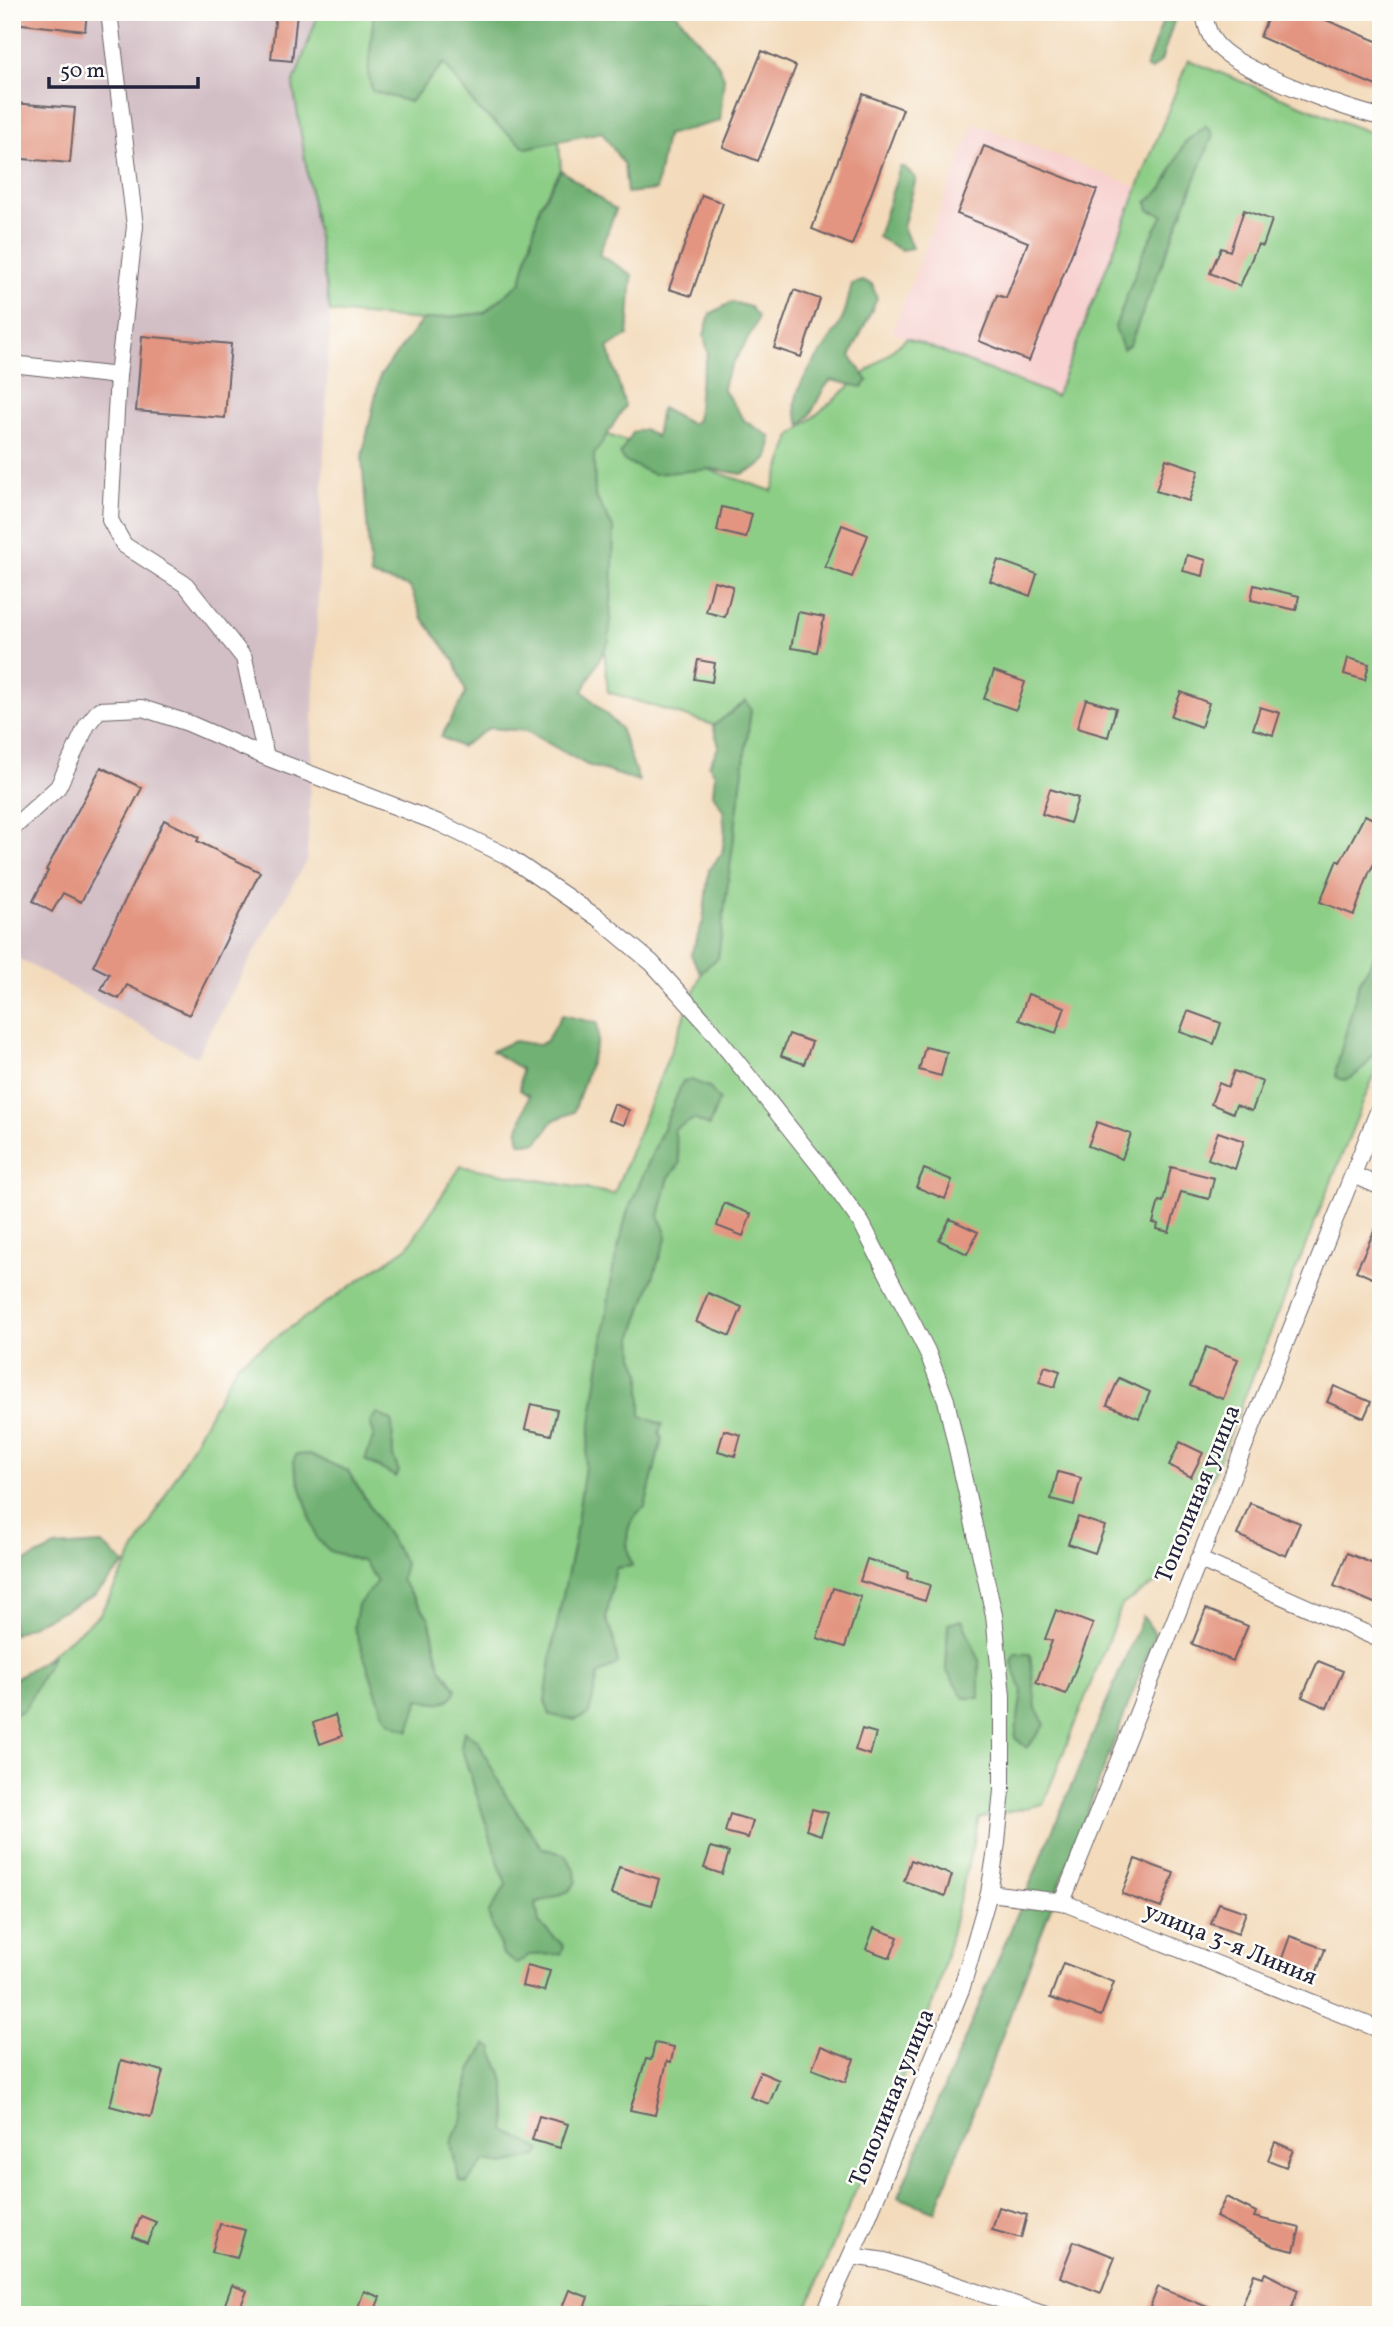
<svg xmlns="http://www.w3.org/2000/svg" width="1393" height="2327" font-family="Vollkorn,serif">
<rect width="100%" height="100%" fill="#fdfcf7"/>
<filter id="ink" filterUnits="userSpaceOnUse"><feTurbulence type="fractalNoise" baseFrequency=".0143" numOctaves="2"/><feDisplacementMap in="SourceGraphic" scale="14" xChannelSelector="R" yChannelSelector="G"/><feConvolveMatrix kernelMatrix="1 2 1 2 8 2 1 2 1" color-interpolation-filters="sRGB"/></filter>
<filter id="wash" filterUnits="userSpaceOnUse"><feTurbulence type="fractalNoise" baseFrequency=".00686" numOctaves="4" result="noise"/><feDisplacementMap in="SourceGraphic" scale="28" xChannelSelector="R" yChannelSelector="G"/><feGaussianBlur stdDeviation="1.57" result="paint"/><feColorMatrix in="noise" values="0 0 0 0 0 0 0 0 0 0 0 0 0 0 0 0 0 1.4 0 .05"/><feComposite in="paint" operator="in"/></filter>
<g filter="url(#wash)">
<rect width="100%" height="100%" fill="#f3daba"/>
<!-- built -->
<path fill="#f7d0cf" d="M974,123l164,64 -82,209 -164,-64z"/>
<!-- industrial -->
<path fill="#d2bec5" d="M12,12h307l-26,73 37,227 -23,547 -111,198 -184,-102z"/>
<!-- green -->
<path fill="#8cce86" stroke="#577860" stroke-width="2" d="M319,12h55l-6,61 76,-11 34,47 48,39 33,-7 2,29 -21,36 -19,76 -37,31 -62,7 -92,-8 -37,-227z
M1188,60l193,77v921l-206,512 -53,35 -79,199 -64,14 -42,175 -133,322h-792v-629l88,-72 137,-250 171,-117 53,-81 153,28 99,-250 23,-212 -128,-40 -24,-265 188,64 19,-55 116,-98 149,58z"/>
<!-- forest -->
<path fill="#71b173" stroke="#4a6a57" stroke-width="2" d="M374,12h301l43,52 6,13 -4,44 -54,14 -10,55 -29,3 -3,-28 -22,-33 -76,16 -48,-39 -34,-46 -34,39 -38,-11 -4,-18z
M1166,12h11l-16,49 -10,9 -5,-3z
M1206,126l7,9 -83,209 -7,5 -8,-22 28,-74 20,-38 -14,-5 -2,-8 16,-14 22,-46z
M900,167h4l12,11 -13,49 9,21 -11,2 -23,-13z
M561,170l55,40 -17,44 33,21 -4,61 -20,11 17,59 -31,49 1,41 19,33 -1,38 -4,74 -26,50 37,37 19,53 -52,-16 -61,-34 -37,-3 -28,19 -20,-10 25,-44 -11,-31 -33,-45 -12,-30 -39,-11 -9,-119 18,-81 42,-56 62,-7 37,-31 19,-76z
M863,281l9,3 5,15 -27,57 18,25 -6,6 -31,-7c-14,13 -15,33 -30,45 -22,-36 29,-75 42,-108 4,-10 6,-22 9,-33z
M732,302l18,5 8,10c-8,28 -32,47 -35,72l22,32 26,16 -2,19 -9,10 -18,8 -30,-5 -59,5 -29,-13 -4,-7 13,-22 11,-3 12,8 5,-29 30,16 6,-4 3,-36 8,-31 -4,-18 6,-21z
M746,701l5,9 -33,248 -18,14 -9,-17 12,-34 6,-51 13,-17 3,-18 -2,-25 -10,-16 2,-20 -6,-9 10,-19 -6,-20z
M1381,933c0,39 11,113 -22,139 -8,7 -13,11 -23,5v-8l23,-86 15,-26 2,-20z
M562,1015l35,8 1,16 -24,73 -20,8 -17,23h-17l-2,-11 11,-36 -9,-6 1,-21 -29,-18 22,-10 25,4 7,-4z
M691,1080l18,7 10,13 -10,26 -15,-7 -20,10 6,35 -11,13 -10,39 8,20 -34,100 1,20 7,18v42l21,8 -3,9 3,6 -17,68c-21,14 -21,36 -13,59l-16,2 -10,51 7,16 5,28 -20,12 -9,39 -15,6 -24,-5 -5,-14 9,-63 20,-95 39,-274 14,-56 56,-132z
M377,1413l15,8 1,35 6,16 -3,5 -31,-17 9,-25 -4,-14z
M309,1454l39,17 57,92 -4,17 28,38 11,48 17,24c-11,18 -20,14 -38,9l-10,32 -19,-8 -7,-11 -29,-85 4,-22 19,-24 -13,-19 -34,-11 -13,-12 -24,-77 3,-7z
M102,1544l23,20 -30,31 -83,40v-67l43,-21z
M1143,1616l12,18 -220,578 -37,-15z
M962,1620l17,39v39h-15l-18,-28 2,-46z
M1015,1654h15l6,54 9,16 -18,24 -12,-10 7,-47 -10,-28z
M52,1656l-27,53 -13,7v-36z
M464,1731l14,10 27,53 37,54 22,6 11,16 1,12 -7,9 -33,13 3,19 25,23 -3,8 -32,1 -12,9 -14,-10 -15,-40 18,-29 -45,-138z
M486,2044l7,5c0,10 5,13 8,22 5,16 8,43 4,59l36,20 -4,6 -32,8 -21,-3 -17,22 -8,-3 -8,-37 13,-27 1,-23 7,-24z"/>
<g id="blocks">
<!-- building -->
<path fill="#e39581" d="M14,12h73l-2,19 -72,-8z
M276,12h21l-5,49 -21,-2z
M1270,12h37l74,31v45l-121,-51z
M762,51l34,15 -38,95 -35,-14z
M863,94l40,15 -51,136 -40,-16z
M12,103l63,5 -5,55 -58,-5z
M984,146l113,44 -68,171 -50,-20 18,-46 9,3 22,-56 -71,-28z
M702,195l21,8 -32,93 -22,-7z
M1244,210l28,10 -9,26 -5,-2 -18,42 -30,-13 11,-25 9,3z
M794,290l26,9 -19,58 -27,-9z
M142,336l89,8 -6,74 -89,-7z
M1166,459l33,11 -10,31 -33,-10z
M722,507l30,7 -6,24 -29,-7z
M842,525l26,10 -16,42 -27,-10z
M1187,555l19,5 -3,16 -20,-5z
M998,560l39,14 -7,22 -40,-15z
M714,581l19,5 -8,31 -19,-5z
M1254,585l45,11 -3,14 -45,-10z
M798,612l26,5 -7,35 -26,-4z
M1348,658l21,6 -4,16 -21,-6z
M698,660l17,3 -3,19 -18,-3z
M994,671l31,11 -9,28 -32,-11z
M1181,692l28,11 -8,24 -30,-11z
M1086,699l30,9 -8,29 -31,-9z
M1260,707l20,6 -7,22 -20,-6z
M101,767l41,21 -61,114 -18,-9 -11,19 -19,-11 15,-30 -2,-1z
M1050,789l28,9 -8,25 -28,-9z
M1365,815l16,8v28l-12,22 -15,42 -34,-13 17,-42 3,2z
M164,820l35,17 -2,4 63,31 -71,143 -62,-30 -8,14 -18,-9 8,-16 -16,-8z
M1028,994l37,13 -9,26 -37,-13z
M1188,1011l33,12 -7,21 -34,-12z
M789,1034l23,8 -8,22 -23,-8z
M925,1047l22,5 -6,24 -22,-6z
M1234,1071l29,11 -11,29 -16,-6 -3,8 -22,-9 8,-21 9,4z
M614,1104l15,6 -5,15 -16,-5z
M1097,1122l34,12 -9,25 -34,-13z
M1218,1132l26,9 -9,28 -27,-10z
M1171,1167l43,11 -5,21 -28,-7 -12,40 -12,-3 1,-5 -5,-1 6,-22 4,1z
M924,1169l28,11 -7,19 -29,-12z
M724,1203l27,11 -8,22 -26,-10z
M1381,1216v66l-25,-11z
M950,1219l28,13 -11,22 -28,-14z
M708,1293l34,14 -12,29 -34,-14z
M1206,1347l32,12 -15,40 -33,-13z
M1045,1366l15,5 -5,16 -16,-5z
M1119,1378l31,14 -11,26 -32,-13z
M1334,1386l37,16 -7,16 -37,-16z
M531,1404l26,6 -6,25 -26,-6z
M724,1430l17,5 -6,21 -17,-5z
M1180,1442l23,11 -12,24 -22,-12z
M1058,1472l23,6 -7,27 -23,-6z
M1250,1503l50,20 -14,33 -49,-21z
M1078,1517l27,9 -10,27 -27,-9z
M1347,1553l34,14v39l-47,-20z
M867,1559l41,13 -1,6 23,7 -5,16 -65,-20z
M833,1588l28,9 -16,50 -28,-9z
M1206,1609l42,17 -15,35 -41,-17z
M1056,1610l37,14 -27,70 -30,-11 16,-42 -7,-2z
M1318,1661l25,10 -16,37 -25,-11z
M335,1715l7,21 -22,8 -7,-21z
M862,1729l14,4 -6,22 -15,-5z
M812,1809l16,4 -7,22 -15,-5z
M730,1814l23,7 -5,17 -23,-6z
M711,1847l18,5 -7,22 -18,-6z
M1135,1859l39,14 -13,35 -39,-14z
M911,1860l41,15 -7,21 -41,-15z
M619,1867l40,12 -7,26 -41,-11z
M1219,1903l27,9 -8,22 -27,-10z
M874,1928l24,9 -8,21 -24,-9z
M1290,1936l35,13 -9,25 -35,-13z
M1063,1963l51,19 -13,34 -51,-18z
M527,1965l23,6 -6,20 -22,-5z
M655,2043l19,4 -3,15 -4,-1 -12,54 -25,-5 16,-51 5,1z
M821,2046l33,13 -9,23 -33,-13z
M121,2060l42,11 -12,46 -41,-11z
M760,2072l19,8 -10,24 -19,-7z
M539,2116l29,8 -8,24 -28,-8z
M1275,2142l18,8 -7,17 -18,-7z
M1226,2197l30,15 -2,5 46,11 -6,23 -21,-5 -57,-29z
M999,2207l28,8 -6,23 -29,-8z
M141,2216l15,6 -9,21 -14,-6z
M220,2224l25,6 -8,28 -25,-6z
M1074,2241l41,16 -14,36 -41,-16z
M1265,2273l33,17 -9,25h-41l2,-6 -8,-3 12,-32 9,3z
M232,2285l15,6 -10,24h-16z
M1158,2287l67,27 -1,1h-77z
M569,2290l19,7 -6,18h-23z
M364,2291l16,6 -7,18h-18z"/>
</g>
</g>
<g filter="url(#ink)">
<use href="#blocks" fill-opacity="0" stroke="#6b6267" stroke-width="2"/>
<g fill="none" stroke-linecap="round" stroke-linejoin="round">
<defs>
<path id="street" d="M109,12l26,214 -17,150 -8,144 14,25 62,40 58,73 22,99
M1204,12c2,15 6,28 18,38 26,23 123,59 159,67
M12,364l106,12
M15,826l43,-39 29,-62 12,-15 43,-2 46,15 78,34 173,66 68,33 91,62 54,45 54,60 117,147 39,54 65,127 19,49 48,215 8,81v94l-5,53 -8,50 -27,94 -96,235 -42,93
M1354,1175l27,12
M1198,1559l183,81
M989,1893l73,9 319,128
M1062,1902l319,-798
M851,2256l34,5 161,54"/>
</defs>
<!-- street casing -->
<use href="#street" stroke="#6b6267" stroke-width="18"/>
<!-- street -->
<use href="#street" stroke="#fff" stroke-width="16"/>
</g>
</g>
<g text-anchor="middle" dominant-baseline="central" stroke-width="5" stroke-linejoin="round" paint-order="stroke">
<!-- street labels -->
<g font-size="24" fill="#22223b" stroke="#fdfcf7">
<text transform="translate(1199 1494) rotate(-68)">Тополиная улица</text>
<text transform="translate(1230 1945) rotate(22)">улица 3-я Линия</text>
<text transform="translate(893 2098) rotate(-68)">Тополиная улица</text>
</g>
</g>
<!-- margin -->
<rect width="1393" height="2327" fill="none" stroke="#fdfcf7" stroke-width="42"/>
<!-- scale -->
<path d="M49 77v10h149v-10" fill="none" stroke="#22223b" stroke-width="3.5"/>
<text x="60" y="77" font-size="21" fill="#22223b" stroke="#fdfcf7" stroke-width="5" paint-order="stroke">50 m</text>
</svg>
